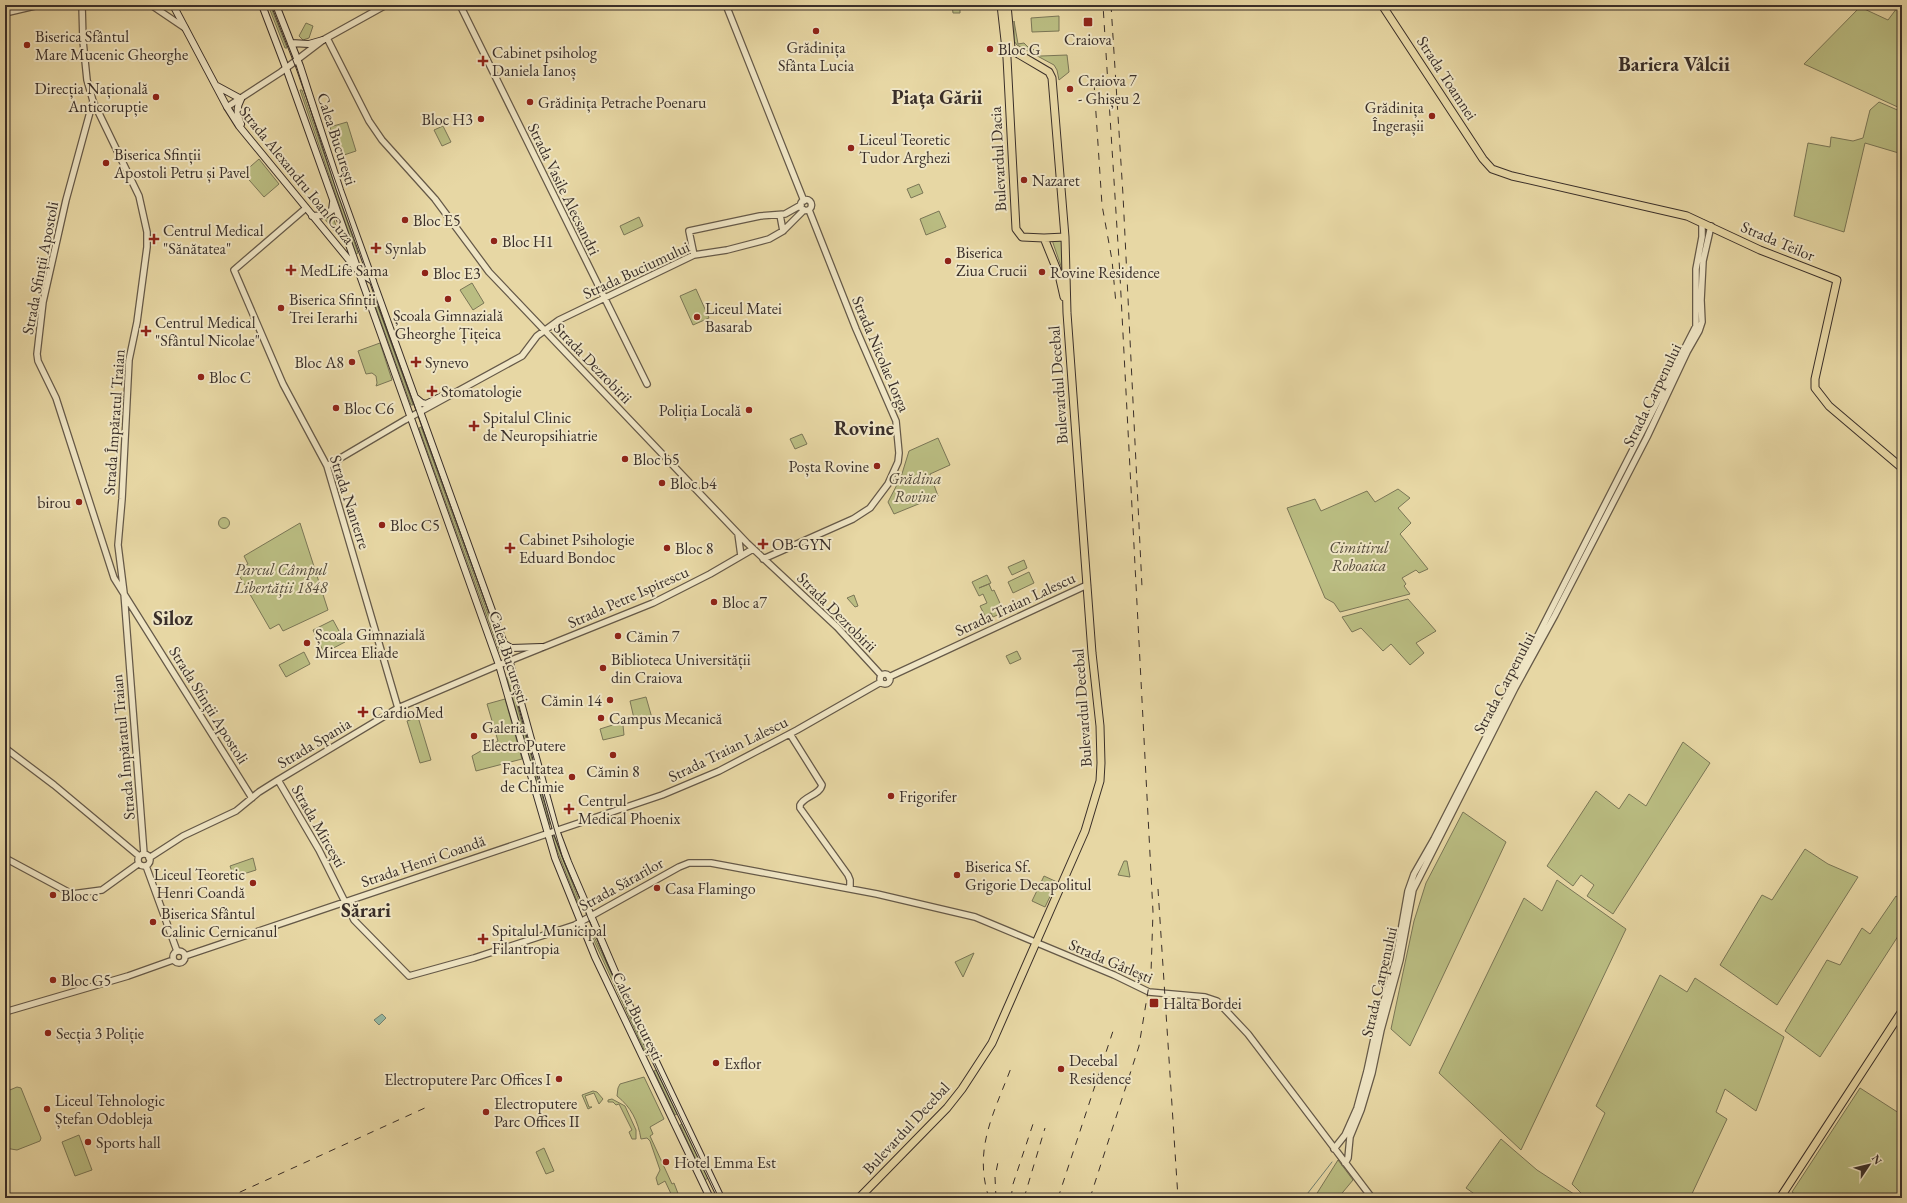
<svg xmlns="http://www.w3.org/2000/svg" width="1907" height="1203" font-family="'EB Garamond',serif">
<rect width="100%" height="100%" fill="#e7d7a4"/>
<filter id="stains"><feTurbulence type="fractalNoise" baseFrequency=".005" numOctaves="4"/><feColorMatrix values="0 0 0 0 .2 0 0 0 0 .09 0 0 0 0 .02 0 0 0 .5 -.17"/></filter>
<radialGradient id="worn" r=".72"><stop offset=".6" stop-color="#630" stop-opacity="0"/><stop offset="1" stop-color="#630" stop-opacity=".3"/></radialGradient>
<!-- green -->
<path fill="#babd82" stroke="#7a7656" d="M268,5h2l17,43h-2z
M952,5h8v8h-7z
M1860,7l28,13 9,-12 5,3v98l-98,-45z
M1059,16v15l-27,1 -1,-14z
M1014,21l4,23 6,-1 6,6 6,1 1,5 4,1 26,-1 2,17 -10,8 -2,-10 -3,-5 -37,-20 -3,-4z
M306,23l7,3 -4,12 -6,2 -4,-4z
M300,90h2l56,163 -2,1z
M1879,102l23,10v42l-37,-11 -21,89 -50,-16 14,-73 22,4 1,-10 22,4 10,-3 7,-28z
M347,122l9,29 -18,6 -8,-30z
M443,126l8,16 -9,4 -8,-16z
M259,159l20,25 -15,13 -21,-24z
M919,184l4,9 -12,5 -4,-9z
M939,211l7,16 -20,8 -6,-16z
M332,214l8,24 -16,-20z
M639,217l4,9 -19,9 -4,-9z
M1063,239l1,30h-2l-10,-29z
M472,283l12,20 -11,7 -13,-20z
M696,289l13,29 -16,7 -13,-29z
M374,296l39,109h-2l-39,-108z
M380,343l12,37 -16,6 1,-3 -1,-7 -4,-3 -6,1 -8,-23z
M421,427l81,226h-2l-81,-225z
M802,434l5,10 -12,5 -5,-10z
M938,438l12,27 -20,9 8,22 -44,18 -6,-12 13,-25 8,-26z
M1398,489l12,9 -12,10 13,15 -11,11 28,35 -9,4 -3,-3 -14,8 4,6 -2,2 6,8 -70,18 -6,-9 -9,-5 -38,-90 28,-9 6,12 46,-20 8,11z
M218.5 523a5.5 5.5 0 1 1 11 0a5.5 5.5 0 1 1-11 0Z
M300,523l28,87 -45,21 -4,-7 -9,5 -34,-59 12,-6 -4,-8z
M1024,560l3,8 -15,7 -4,-8z
M1029,572l5,11 -21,10 -5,-11z
M987,575l4,8 -12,5 10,-4 3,7 2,-1 10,22 -11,5 -2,-4 -6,3 -5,-10 7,-3 -4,-9 -4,2 -7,-14z
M854,595l4,11 -3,1 -8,-9z
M1408,599l28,32 -20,12 8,10 -14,12 -19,-21 -8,7 -22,-23 -9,4 -10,-15z
M333,620l12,22 -21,11 -11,-23z
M1017,651l4,8 -11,5 -4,-8z
M304,652l6,12 -24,13 -7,-12z
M509,677l41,147 -2,1 -41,-147z
M646,697l6,21 -17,5 -5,-22z
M505,699l17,60 -46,12 -4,-15 26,-15 -11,-37z
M418,717l13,43 -11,3 -13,-42z
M619,723l4,2 1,10 -21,5 -3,-11z
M1683,742l27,21 -97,151 -26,-18 7,-11 -13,-10 -8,11 -26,-20 49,-75 23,18 10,-15 17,12z
M1463,812l43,30 -96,204 -19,-17 23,-108 12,-38z
M554,836l27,70h-2l-27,-69z
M1805,849l23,15 30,13 -81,128 -57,-40 42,-70 10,5z
M253,858l3,12 -22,7 -4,-11z
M1124,861h3l3,16 -12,-2z
M1044,876l13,6 -12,25 -13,-6z
M1557,880l69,49 -105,221 -82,-77 85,-175 18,13z
M1896,896l6,4v30l-82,127 -35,-26 42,-71 13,5 22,-37 8,6z
M590,932h2l57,123 -2,1z
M974,953l-11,24 -8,-15z
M1660,975l27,17 8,-14 89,59 -28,74 -31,-22 -9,23 11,7 -37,79h-104l-14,-14 33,-71 -9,-7z
M656,1070l21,44 -2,1 -21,-44z
M644,1077l20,42 -14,8 3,7 -3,2 22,48 2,-1 5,13 -1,2h-5l-8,-17 -7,4 -2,-7 4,-8 -10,-29 -3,-3 -6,1c-3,-18 -10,-32 -24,-43l1,-8 2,-4z
M17,1087l4,1 20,50 -1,3 -23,9 -12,-2v-56z
M1860,1088l42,27v83h-101l-9,-6z
M593,1091l4,1 6,7 -4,5 -5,-11 -9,3 4,11h3l-4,2 -6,-14z
M612,1099l13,7 11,24v9h-4l-3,-7 3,-2 -13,-26 -3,1 -3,-3h-5v-2z
M682,1124l26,54 -3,2 -25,-55z
M79,1135l13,35 -17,6 -13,-34z
M1501,1139l36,31 43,28h-100l-14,-10z
M544,1148l10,23 -8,3 -10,-22z
M1338,1160l15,20 -15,18h-24z"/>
<!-- water -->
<path fill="#97baa3" stroke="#728272" d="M382,1014l4,4 -7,7 -5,-5z"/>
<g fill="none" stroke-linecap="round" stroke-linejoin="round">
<!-- stream -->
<path stroke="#728272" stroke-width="1" d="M1304,1198l28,-36"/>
<defs>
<path id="tertiary" d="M82,5l1,36 4,39 6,21 46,95 8,36v15l-10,75 -8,38 -7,139 -4,46 6,48 20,261
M151,5l34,23
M460,5l187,379
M726,5l78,196
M5,13l34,-8
M327,38l42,83 13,19 53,59 54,73 258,271 90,84 44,48
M93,101l-27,99 -23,102 -6,52 1,7 18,37 58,180 138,220
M227,107l54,-35 42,-32 63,-35
M800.5 205a5.5 5.5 0 1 1 11 0a5.5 5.5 0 1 1-11 0Z
M306,208l-72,62 49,114 44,82 71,242
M780,215l3,16
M694,255l-5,-24 71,-15 25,-2 16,-9
M327,466l78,-46 117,-64 15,-20 22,-16 135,-65 33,-5 42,-11 14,-8 21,-21
M738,534l3,22
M763,559l90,-40 17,-11 18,-24 10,-22 1,-9 -3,-32 -40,-92 -47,-119
M880 679a5 5 0 1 1 10 0a5 5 0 1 1-10 0Z
M889,677l198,-92
M790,734l32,51c-2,10 -18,11 -22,20v3l48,67 2,5v9
M5,748l49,37 85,71
M278,780l41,70 35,70 55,56 65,-18 101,-33 104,-58 10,-4h22l166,31 98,23 139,58 35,17 56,5 12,4 31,33 124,164
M138 860a6 6 0 1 1 12 0a6 6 0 1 1-12 0Z
M5,858l67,36 30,-4 36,-26
M149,858l34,-22 53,-25 23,-19 19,-12 120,-72 101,-43 154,-62 57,-29 43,-25
M146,866l31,85
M173 957a6 6 0 1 1 12 0a6 6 0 1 1-12 0Z
M185,956l477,-161 57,-24 78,-41 84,-48
M5,1012l123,-36 45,-16
M1334,1149l11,-14 12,-27 10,-37 9,-42 20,-70 12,-68 6,-17 20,-35 262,-513v-57l6,-32v-14
M1345,1163l3,-5 2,-21 11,-27 11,-37 9,-43 19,-70 13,-70 102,-202 40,-73 92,-178 40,-85 12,-21 3,-9 -1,-22 2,-39 8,-35"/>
<path id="secondary" d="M173,5l54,102 12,19 115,140 6,7 13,8
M262,5l24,63 213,597 56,193 40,99 115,241
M276,5l24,61 40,124 167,462 49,178 12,32 63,147 90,189
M291,43l18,1 14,-4
M217,86l24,13c-5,9 -4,16 0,25
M312,216l13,-1 7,-5 1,-8
M416,398l6,5 4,1 24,-12h5
M503,643l8,5 31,-1"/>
<path id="primary" d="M1001,5l6,53 9,171 6,8 22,1 21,-1
M1382,5l101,154 9,10 20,7 175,40 73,34 77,30 -22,99v9l14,18 73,62
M1044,238l15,37 5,22
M859,1198l88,-90 15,-19 30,-46 93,-212 15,-50 1,-18 -1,-37 -8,-73 -12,-161 -13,-179 -2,-76 -13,-159 -3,-6 -34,-20 -4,-4 -4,-43"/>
<path id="trunk" d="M1780,1198l122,-187"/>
</defs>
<!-- tertiary casing -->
<use href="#tertiary" stroke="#655948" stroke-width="8"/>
<!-- secondary casing -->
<use href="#secondary" stroke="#3a2f29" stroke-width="8"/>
<!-- primary casing -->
<use href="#primary" stroke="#3a2f29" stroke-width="9"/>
<!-- trunk casing -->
<use href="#trunk" stroke="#3a2f29" stroke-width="9"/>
<!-- tertiary -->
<use href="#tertiary" stroke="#efe5c4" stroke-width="5.5"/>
<!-- secondary -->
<use href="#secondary" stroke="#efe5c4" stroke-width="6"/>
<!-- primary -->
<use href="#primary" stroke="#e7d7a4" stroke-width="7"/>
<!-- trunk -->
<use href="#trunk" stroke="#e7d7a4" stroke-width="7"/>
<!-- tram -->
<path stroke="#3a2f29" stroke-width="1" d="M271,5l25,63 92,264 116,322 58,202 45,107 112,235"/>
<!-- rail -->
<path stroke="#3a2f29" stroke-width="1" stroke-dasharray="7 7" stroke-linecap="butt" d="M1111,5l12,190 19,392
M1094,83l8,122 10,55 4,44
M1158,889l20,309
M227,1198l200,-91
M989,1198c-16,-49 5,-85 22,-130
M996,1198l-1,-21 3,-15
M1011,1198l2,-14 20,-60
M1024,1198l21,-70
M1058,1198l56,-170
M1090,1198l49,-152 12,-73 2,-61 -33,-636 -17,-271"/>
</g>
<!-- markers -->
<g fill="#8f2418" stroke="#efe5c4" stroke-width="1.5">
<rect x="1083" y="17" width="10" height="10" rx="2"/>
<circle cx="816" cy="31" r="4"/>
<circle cx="27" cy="45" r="4"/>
<circle cx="990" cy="49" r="4"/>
<path d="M481 55h4v4h4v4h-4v4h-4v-4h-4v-4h4z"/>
<circle cx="1070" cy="89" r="4"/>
<circle cx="156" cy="97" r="4"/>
<circle cx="530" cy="102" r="4"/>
<circle cx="1432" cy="116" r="4"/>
<circle cx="481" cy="119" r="4"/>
<circle cx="851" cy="148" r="4"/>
<circle cx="106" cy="163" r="4"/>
<circle cx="1024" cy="180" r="4"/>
<circle cx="405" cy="220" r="4"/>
<path d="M152 233h4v4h4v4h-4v4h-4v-4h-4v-4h4z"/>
<circle cx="494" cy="241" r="4"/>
<path d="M374 242h4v4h4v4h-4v4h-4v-4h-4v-4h4z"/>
<circle cx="948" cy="261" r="4"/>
<path d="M289 264h4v4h4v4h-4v4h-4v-4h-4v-4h4z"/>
<circle cx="1042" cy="272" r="4"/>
<circle cx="425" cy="273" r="4"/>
<circle cx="448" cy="299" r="4"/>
<circle cx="281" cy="308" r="4"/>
<circle cx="697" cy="317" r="4"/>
<path d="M144 325h4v4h4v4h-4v4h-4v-4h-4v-4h4z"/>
<circle cx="352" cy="362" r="4"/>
<path d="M414 356h4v4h4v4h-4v4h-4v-4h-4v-4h4z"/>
<circle cx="201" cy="377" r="4"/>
<path d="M430 385h4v4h4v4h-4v4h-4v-4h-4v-4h4z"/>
<circle cx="336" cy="408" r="4"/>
<circle cx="749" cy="410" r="4"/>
<path d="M472 420h4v4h4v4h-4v4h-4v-4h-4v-4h4z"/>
<circle cx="625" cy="459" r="4"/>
<circle cx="877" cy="466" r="4"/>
<circle cx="662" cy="483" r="4"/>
<circle cx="79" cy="502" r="4"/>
<circle cx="382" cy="525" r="4"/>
<path d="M761 538h4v4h4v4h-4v4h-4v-4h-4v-4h4z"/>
<path d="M508 542h4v4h4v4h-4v4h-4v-4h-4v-4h4z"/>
<circle cx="667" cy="548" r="4"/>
<circle cx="714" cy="602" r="4"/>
<circle cx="618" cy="636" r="4"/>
<circle cx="307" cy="643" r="4"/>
<circle cx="603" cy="668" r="4"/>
<circle cx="610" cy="700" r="4"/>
<path d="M361 706h4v4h4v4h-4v4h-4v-4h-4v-4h4z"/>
<circle cx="601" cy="718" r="4"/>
<circle cx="474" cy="736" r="4"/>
<circle cx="613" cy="755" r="4"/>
<circle cx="572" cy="777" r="4"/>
<circle cx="891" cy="796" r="4"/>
<path d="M567 803h4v4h4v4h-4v4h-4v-4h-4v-4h4z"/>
<circle cx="957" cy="875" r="4"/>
<circle cx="253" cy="883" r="4"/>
<circle cx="657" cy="888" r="4"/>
<circle cx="53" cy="895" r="4"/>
<circle cx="153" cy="922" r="4"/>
<path d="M481 933h4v4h4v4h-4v4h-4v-4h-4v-4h4z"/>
<circle cx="53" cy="980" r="4"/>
<rect x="1149" y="998" width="10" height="10" rx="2"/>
<circle cx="48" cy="1033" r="4"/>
<circle cx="716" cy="1063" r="4"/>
<circle cx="1061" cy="1069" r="4"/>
<circle cx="559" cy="1079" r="4"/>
<circle cx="47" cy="1109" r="4"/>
<circle cx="486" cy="1112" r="4"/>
<circle cx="88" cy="1142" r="4"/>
<circle cx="666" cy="1162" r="4"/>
</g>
<g text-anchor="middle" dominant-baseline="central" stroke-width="4" stroke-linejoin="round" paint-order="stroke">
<!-- poi labels -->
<g font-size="16" fill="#3a2f29" stroke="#efe5c4" text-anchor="start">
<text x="35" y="36">Biserica Sfântul<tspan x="35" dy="18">Mare Mucenic Gheorghe</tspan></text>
<text x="1088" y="39" text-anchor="middle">Craiova</text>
<text x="816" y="47" text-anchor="middle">Grădinița<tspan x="816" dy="18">Sfânta Lucia</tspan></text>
<text x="998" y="49">Bloc G</text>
<text x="492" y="52">Cabinet psiholog<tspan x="492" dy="18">Daniela Ianoș</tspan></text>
<text x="1078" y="80">Craiova 7<tspan x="1078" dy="18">- Ghișeu 2</tspan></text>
<text x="148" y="88" text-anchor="end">Direcția Națională<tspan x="148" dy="18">Anticorupție</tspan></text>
<text x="538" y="102">Grădinița Petrache Poenaru</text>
<text x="1424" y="107" text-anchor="end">Grădinița<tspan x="1424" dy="18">Îngerașii</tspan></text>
<text x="473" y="119" text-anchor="end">Bloc H3</text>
<text x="859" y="139">Liceul Teoretic<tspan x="859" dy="18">Tudor Arghezi</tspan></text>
<text x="114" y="154">Biserica Sfinții<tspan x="114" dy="18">Apostoli Petru și Pavel</tspan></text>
<text x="1032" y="180">Nazaret</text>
<text x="413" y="220">Bloc E5</text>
<text x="163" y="230">Centrul Medical<tspan x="163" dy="18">"Sănătatea"</tspan></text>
<text x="502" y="241">Bloc H1</text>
<text x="385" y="248">Synlab</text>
<text x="956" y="252">Biserica<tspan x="956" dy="18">Ziua Crucii</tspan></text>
<text x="300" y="270">MedLife Sama</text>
<text x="1050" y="272">Rovine Residence</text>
<text x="433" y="273">Bloc E3</text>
<text x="289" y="299">Biserica Sfinții<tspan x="289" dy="18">Trei Ierarhi</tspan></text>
<text x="705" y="308">Liceul Matei<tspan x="705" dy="18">Basarab</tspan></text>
<text x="448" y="315" text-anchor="middle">Școala Gimnazială<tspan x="448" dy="18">Gheorghe Țițeica</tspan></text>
<text x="155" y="322">Centrul Medical<tspan x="155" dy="18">"Sfântul Nicolae"</tspan></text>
<text x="344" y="362" text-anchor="end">Bloc A8</text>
<text x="425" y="362">Synevo</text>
<text x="209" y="377">Bloc C</text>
<text x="441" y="391">Stomatologie</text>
<text x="344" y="408">Bloc C6</text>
<text x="741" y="410" text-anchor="end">Poliția Locală</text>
<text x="483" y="417">Spitalul Clinic<tspan x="483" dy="18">de Neuropsihiatrie</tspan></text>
<text x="633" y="459">Bloc b5</text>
<text x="869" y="466" text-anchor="end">Poșta Rovine</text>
<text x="670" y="483">Bloc b4</text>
<text x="71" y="502" text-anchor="end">birou</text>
<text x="390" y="525">Bloc C5</text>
<text x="519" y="539">Cabinet Psihologie<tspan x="519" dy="18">Eduard Bondoc</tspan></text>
<text x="772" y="544">OB-GYN</text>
<text x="675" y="548">Bloc 8</text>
<text x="722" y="602">Bloc a7</text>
<text x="315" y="634">Școala Gimnazială<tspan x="315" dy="18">Mircea Eliade</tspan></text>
<text x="626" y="636">Cămin 7</text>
<text x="611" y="659">Biblioteca Universității<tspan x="611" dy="18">din Craiova</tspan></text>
<text x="602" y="700" text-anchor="end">Cămin 14</text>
<text x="372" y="712">CardioMed</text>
<text x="609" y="718">Campus Mecanică</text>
<text x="482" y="727">Galeria<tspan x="482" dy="18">ElectroPutere</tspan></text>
<text x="564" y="768" text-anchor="end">Facultatea<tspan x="564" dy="18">de Chimie</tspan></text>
<text x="613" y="771" text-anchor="middle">Cămin 8</text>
<text x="899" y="796">Frigorifer</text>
<text x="578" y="800">Centrul<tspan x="578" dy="18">Medical Phoenix</tspan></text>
<text x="965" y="866">Biserica Sf.<tspan x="965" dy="18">Grigorie Decapolitul</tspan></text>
<text x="245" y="874" text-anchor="end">Liceul Teoretic<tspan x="245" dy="18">Henri Coandă</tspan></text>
<text x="665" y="888">Casa Flamingo</text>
<text x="61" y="895">Bloc c</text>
<text x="161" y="913">Biserica Sfântul<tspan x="161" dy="18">Calinic Cernicanul</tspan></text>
<text x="492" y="930">Spitalul Municipal<tspan x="492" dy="18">Filantropia</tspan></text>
<text x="61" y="980">Bloc G5</text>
<text x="1163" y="1003">Halta Bordei</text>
<text x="56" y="1033">Secția 3 Poliție</text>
<text x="1069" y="1060">Decebal<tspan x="1069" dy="18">Residence</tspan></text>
<text x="724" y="1063">Exflor</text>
<text x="551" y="1079" text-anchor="end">Electroputere Parc Offices I</text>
<text x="55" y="1100">Liceul Tehnologic<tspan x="55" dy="18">Ștefan Odobleja</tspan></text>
<text x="494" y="1103">Electroputere<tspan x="494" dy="18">Parc Offices II</tspan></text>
<text x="96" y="1142">Sports hall</text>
<text x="674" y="1162">Hotel Emma Est</text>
</g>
<!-- street labels -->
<g font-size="16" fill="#3a2f29" stroke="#efe5c4">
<text transform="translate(1447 78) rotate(57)">Strada Toamnei</text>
<text transform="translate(337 139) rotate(72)">Calea București</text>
<text transform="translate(998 159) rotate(-93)">Bulevardul Dacia</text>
<text transform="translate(297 175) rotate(51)">Strada Alexandru Ioan Cuza</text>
<text transform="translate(564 189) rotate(64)">Strada Vasile Alecsandri</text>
<text transform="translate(1778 241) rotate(23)">Strada Teilor</text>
<text transform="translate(40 268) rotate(-79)">Strada Sfinții Apostoli</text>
<text transform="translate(636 270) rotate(-25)">Strada Buciumului</text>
<text transform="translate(881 354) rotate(67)">Strada Nicolae Iorga</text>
<text transform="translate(593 363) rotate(46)">Strada Dezrobirii</text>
<text transform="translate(1058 385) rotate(-94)">Bulevardul Decebal</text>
<text transform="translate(1652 395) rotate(-64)">Strada Carpenului</text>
<text transform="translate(114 422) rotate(-86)">Strada Împăratul Traian</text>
<text transform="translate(350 502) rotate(72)">Strada Nanterre</text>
<text transform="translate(628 597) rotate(-24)">Strada Petre Ispirescu</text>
<text transform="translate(1015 604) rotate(-25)">Strada Traian Lalescu</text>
<text transform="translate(837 612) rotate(45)">Strada Dezrobirii</text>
<text transform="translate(509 657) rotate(72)">Calea București</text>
<text transform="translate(1504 683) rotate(-62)">Strada Carpenului</text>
<text transform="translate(209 705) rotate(58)">Strada Sfinții Apostoli</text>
<text transform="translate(1082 708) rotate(-94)">Bulevardul Decebal</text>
<text transform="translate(314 743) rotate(-31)">Strada Spania</text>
<text transform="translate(123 747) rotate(-95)">Strada Împăratul Traian</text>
<text transform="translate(728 749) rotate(-26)">Strada Traian Lalescu</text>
<text transform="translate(319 826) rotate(60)">Strada Mircești</text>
<text transform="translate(423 861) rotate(-19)">Strada Henri Coandă</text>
<text transform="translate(621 884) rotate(-29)">Strada Sărarilor</text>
<text transform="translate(1111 961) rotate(23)">Strada Gârlești</text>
<text transform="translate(1379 982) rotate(-77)">Strada Carpenului</text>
<text transform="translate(638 1016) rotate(64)">Calea București</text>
<text transform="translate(906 1128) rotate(-47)">Bulevardul Decebal</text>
</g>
<!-- park labels -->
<g font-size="16" font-style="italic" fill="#544b3b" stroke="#efe5c4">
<text x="915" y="478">Grădina<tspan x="915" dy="18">Rovine</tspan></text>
<text x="1359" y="547">Cimitirul<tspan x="1359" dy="18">Roboaica</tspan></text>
<text x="281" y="569">Parcul Câmpul<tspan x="281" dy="18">Libertății 1848</tspan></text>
</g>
<!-- district labels -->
<g font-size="20" font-weight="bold" fill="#3a2f29" stroke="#efe5c4">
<text x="1674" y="64">Bariera Vâlcii</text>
<text x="937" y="97">Piața Gării</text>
<text x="864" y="428">Rovine</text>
<text x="173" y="618">Siloz</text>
<text x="366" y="910">Sărari</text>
</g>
</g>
<!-- margin -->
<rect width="1907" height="1203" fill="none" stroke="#e7d7a4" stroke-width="20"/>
<rect x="6" y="6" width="1895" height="1191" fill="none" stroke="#3a2f29" stroke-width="2"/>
<rect x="10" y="10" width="1887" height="1183" fill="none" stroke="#3a2f29"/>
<!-- north arrow -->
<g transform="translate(1869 1165) rotate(55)" stroke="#efe5c4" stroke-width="3" paint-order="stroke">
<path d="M0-3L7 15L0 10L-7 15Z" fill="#3a2f29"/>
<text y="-6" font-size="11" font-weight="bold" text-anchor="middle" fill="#3a2f29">N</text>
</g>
<rect width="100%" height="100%" filter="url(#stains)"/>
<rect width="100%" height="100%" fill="url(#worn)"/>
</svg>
